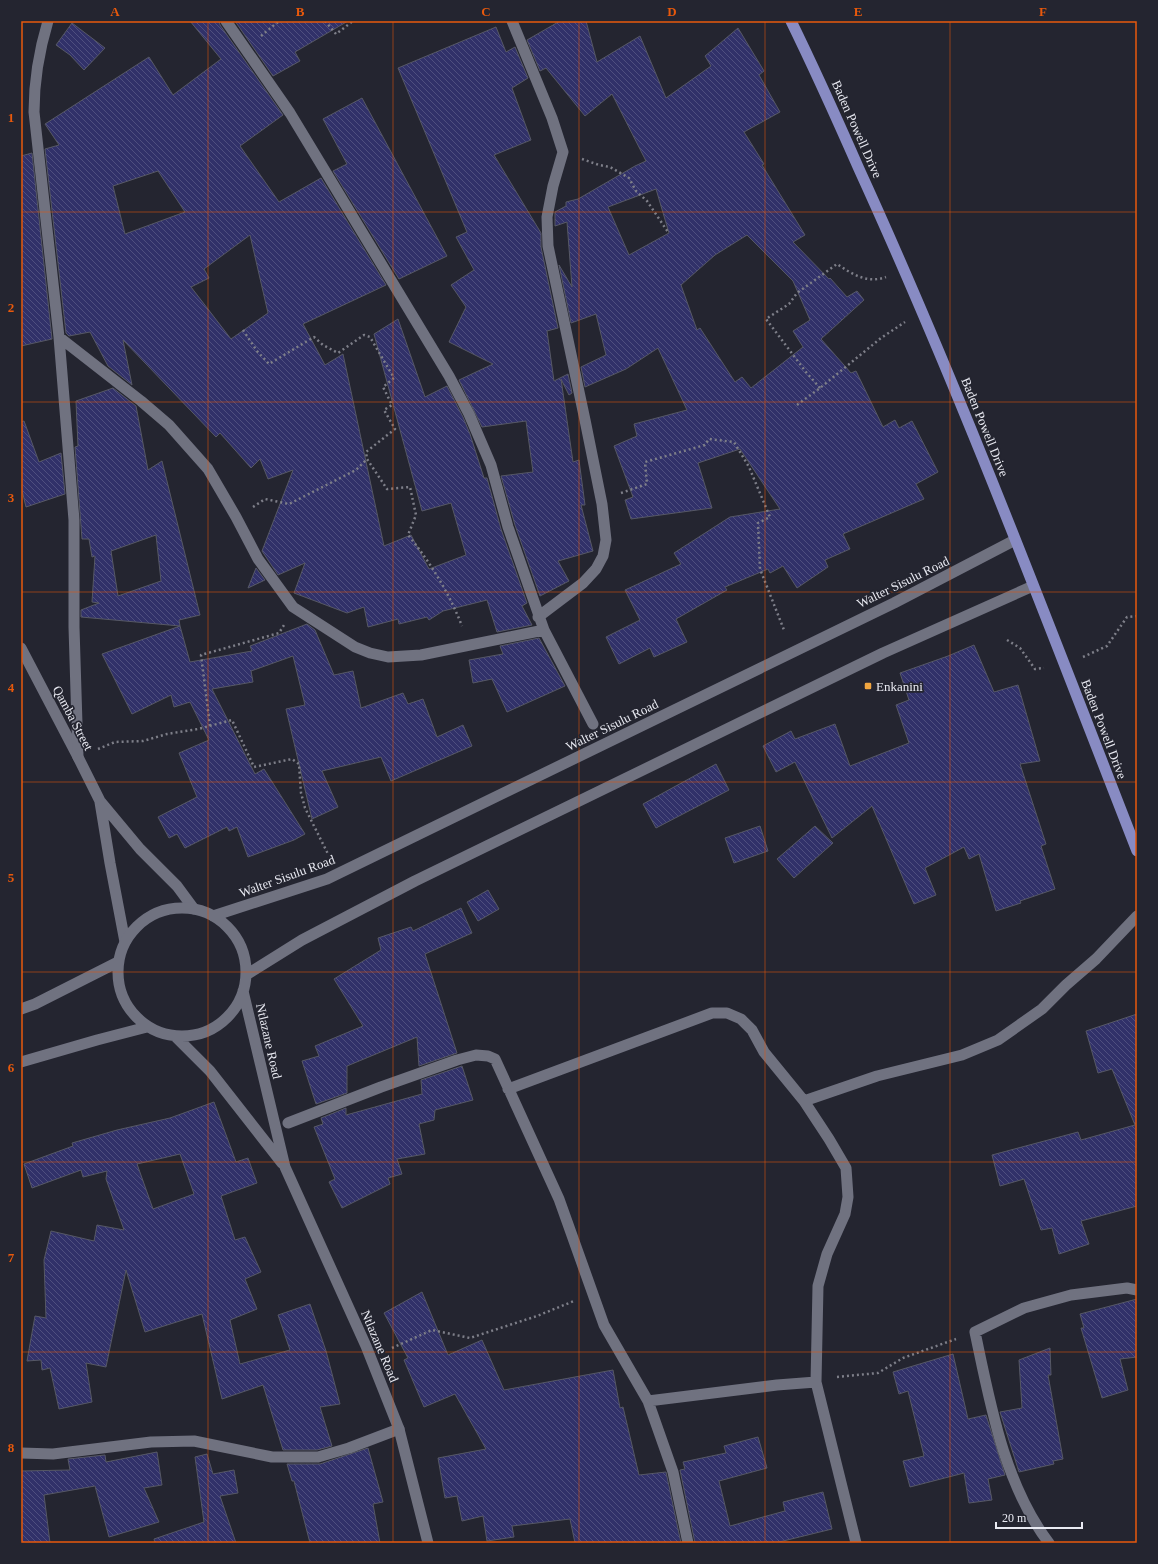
<svg xmlns="http://www.w3.org/2000/svg" width="1158" height="1564" font-family="'Times New Roman',serif">
<defs>
<pattern id="building-back-hatch" width="6" height="6" patternUnits="userSpaceOnUse"><rect width="6" height="6" fill="#313169"/><path d="M-1 5l2 2M0 0l6 6M5-1l2 2" fill="none" stroke="#4f4f7f"/></pattern>
</defs>
<rect width="100%" height="100%" fill="#242530"/>
<!-- building -->
<path fill="url(#building-back-hatch)" stroke="#565865" fill-rule="evenodd" d="M190,21h29l1,4 63,90 -43,31 39,56 42,-24 65,107 -83,39 22,41 18,-11 41,192 27,-11 18,34 37,-14 -15,-52 -29,8 -48,-177 24,-15 27,78 22,-11 16,31 7,17 14,44h3l14,51 26,74 -5,3 10,19 -35,7 -10,-32 -44,11 -14,9 -2,-3 -28,7 -1,-5 -30,8 -4,-20 -17,6 -53,-20 11,-30 -27,12 -16,-24 31,-81 -25,9 -8,-20 -9,9 -31,-35 -4,4 -93,-97 9,45 -24,-19 -18,-34 -21,4 -3,-3 -21,-184 14,-4 -14,-21 104,-67 24,38 48,-36zM158,171l27,41 -60,22 -12,-48zM250,235l18,78 -37,26 -40,-52 18,-9 -5,-9z
M235,21h113l-53,31 5,9 -27,15z
M560,21h26l11,41 43,-26 26,62 45,-32 -6,-10 33,-28 26,43 -5,4 21,37 -36,20 20,32 -2,1 43,70 -12,7 36,37 1,-1 17,19 10,-6 7,9 -43,39 30,34 5,-2 27,56 12,-7 4,8 13,-7 26,51 -22,12 8,15 -81,35 7,15 -25,11 3,7 -31,21 -14,-22 -13,7 -2,-4 -43,18 2,3 -51,29 11,23 -33,15 -4,-9 -31,16 -13,-27 34,-17 -15,-30 56,-26 -7,-11 56,-36 50,-8 -40,-60 -42,14 14,45 -81,11 -6,-19 8,-3 -19,-51 23,-10 -3,-12 53,-14 -29,-62 -32,21 -41,18 -4,-20 25,-12 -10,-41 -25,9 -12,-58 13,22 -5,-65 -12,4v-14l11,-6v-4l12,-3 57,-33 11,-5 -34,-67 -27,22 -39,-48 -6,3 -13,-31zM656,189l13,44 -40,22 -21,-48zM747,235l46,46 17,39 -17,11 10,16 -52,41 -9,-11 -7,5 -35,-54 -3,2 -16,-45 34,-30z
M72,23l33,25 -21,22 -14,-15 -14,-10z
M496,27l10,25 9,-5 13,31 -16,10 19,52 -37,15 47,78v14l17,81 -11,3 7,50 14,-7 4,19 -3,2 -8,-16 12,83 6,-2 6,45h-4l12,46 -35,10 11,20 -29,15 -25,-71 -14,-49 32,-4 -7,-51 -44,6 -23,-47 34,-16 -44,-22 17,-35 -15,-22 23,-15 -18,-33 11,-5 -69,-164z
M362,98l85,158 -48,23 -66,-108 14,-7 -24,-45z
M32,153l20,186 -31,7v-190z
M113,388l23,18 12,64 14,-9 38,154 -21,5 1,6 -99,-9v-7l18,-7 -7,-1 3,-46 -3,1 -3,-18h-7l-7,-92 3,-1 -2,-45zM156,535l5,46 -43,15 -7,-45z
M24,421l15,41 22,-9 4,41 -39,13 -5,-21v-64z
M256,568l9,12 -17,8z
M307,624l8,6 19,45 19,-4 8,37 42,-15 5,11 15,-5 14,38 26,-12 9,21 -81,35 -10,-24 -59,14 16,36 -26,12 -26,-110 19,-4 -12,-49 -42,15 2,11 -41,7 43,85 9,-5 41,65 -11,6 -46,17 -11,-30 -8,4 -2,-4 -42,21 -8,-14 -8,4 -11,-21 39,-20 -18,-44 30,-13 -19,-38 -16,5 -3,-12 -39,19 -30,-60 78,-28 10,36 62,-11 -2,-5z
M539,638l26,48 -58,26 -15,-33 -19,4 -4,-23 34,-6 -3,-8z
M974,645l20,47 24,-7 22,76 -20,3 26,80 -5,2 14,43 -35,12 1,2 -25,8 -17,-57 -10,5 -5,-12 -39,21 11,27 -22,9 -42,-98 -40,32 -37,-76 -19,10 -13,-26 28,-15 4,8 40,-15 15,42 59,-23 -13,-38 13,-5 -9,-27 48,-17z
M716,764l13,26 -73,38 -13,-24z
M760,826l8,25 -34,12 -9,-25z
M815,826l18,17 -39,35 -17,-19z
M488,890l11,19 -21,12 -11,-19z
M461,908l11,25 -47,21 32,99 -38,13 -2,-29 -70,29v27l-31,11 -14,-43 17,-5 -4,-10 48,-20 -29,-47 47,-29 -3,-12 33,-11 2,4z
M1137,1014v192l-56,15 8,23 -30,10 -7,-26 -11,2 -17,-51 -24,7 -8,-31 86,-23 3,8 54,-15 -23,-56 -14,4 -12,-42z
M462,1066l11,34 -38,10 -1,10 -15,4 6,30 -28,5 5,15 -14,4 2,6 -48,24 -13,-26 6,-3 -21,-52 9,-3 -2,-6 25,-10v7l76,-21 -1,-14z
M214,1102l22,60 12,-4 9,25 -36,13 14,44 10,-3 16,35 -16,7 12,30 -27,11 10,44 50,-14 -12,-35 32,-11 16,47 14,53 -20,3 12,39 -15,4h-34l-20,-65 -41,14 -20,-85 -57,18 -19,-62 -20,97 -20,-4 6,39 -33,7 -9,-41 -8,2 -1,-10 -14,1 8,-45 11,2 -2,-58 7,-29 43,10 3,-16 27,5 -18,-51 1,-8 -24,6 -2,-7 -49,18 -8,-24 49,-18 -1,-3 45,-13 53,-12zM180,1154l14,40 -41,15 -16,-45z
M422,1292l26,63 34,-15 22,50 109,-20 7,38 3,-1 16,68 27,-3 15,71h-106l-5,-24 -58,7 2,11 -27,4 -4,-25 -21,5 -5,-25 -12,2 -7,-40 48,-9 -31,-55 -31,13 -20,-47 4,-2 -24,-45z
M1137,1299v58l-17,2 8,31 -26,8 -21,-70h3l-4,-14z
M1050,1348l1,27h-3l15,84 -10,2 1,3 -35,8 -19,-60 22,-4 -3,-48z
M953,1354l15,65 18,-4 19,60 -17,4 4,21 -23,3 -5,-30 -54,14 -7,-26 21,-5 -16,-65 -9,3 -6,-22z
M758,1437l9,31 -48,13 11,45 55,-15 -2,-9 40,-10 9,37 -57,14h-80l-15,-73 5,-1 -2,-7 43,-9 -2,-7z
M368,1448l15,54 -10,2 7,39h-70l-16,-62h-2l-5,-17h33z
M157,1452l5,33 -18,3 15,34 -50,15 -14,-51 -51,9 6,48h-29v-72l49,-1 -2,-11 37,-4 1,7z
M207,1454l6,20 21,-4 4,23 -18,3 16,47h-81l-1,-4 50,-17 -9,-65z"/>
<g fill="none" stroke-linecap="round" stroke-linejoin="round">
<!-- path -->
<path stroke="#7e7f89" stroke-width="2.5" stroke-dasharray="2 3" stroke-linecap="butt" d="M325,21l11,13 17,-13
M261,36l18,-15
M582,159l17,6 11,2 19,11 7,13 11,10 21,31
M243,330l14,21 12,13 45,-27 9,8 15,8 26,-18 6,2 24,41 -11,9 9,18 -8,5 11,19 -29,23 1,7 20,30 23,-2 6,28 -8,20c23,28 41,58 54,91
M820,388l-14,-16 -40,-53 23,-15 8,-11 40,-29c15,10 30,20 49,13
M797,405l23,-17 61,-50 24,-16
M621,493l26,-9 -2,-22 60,-17 4,-6 25,3 15,25 21,50 -12,6 2,46 24,61
M253,507l12,-8 24,5 67,-34 11,-11
M1007,640l13,8 15,21 9,-1
M1083,657l24,-11 20,-29 10,-1
M210,726l-9,-71 78,-22 5,-8
M98,749l17,-7 28,-1 24,-7 31,-5 34,-9 22,47 38,-8 7,5 2,29 4,15 23,46
M392,1348l40,-18 38,8 67,-22 37,-15
M837,1377l41,-4 25,-15 53,-19"/>
<!-- service -->
<path stroke="#707280" stroke-width="11" d="M21,648l57,109"/>
<!-- minor -->
<path stroke="#707280" stroke-width="11" d="M48,21c-9,30 -14,60 -14,91l25,225 15,183v107l4,130 22,44 40,48 37,37 17,23
M226,21l64,92 159,263 20,38 22,51 17,62 36,103
M512,21l40,97 11,34 -10,34 -6,31 1,29 37,174 17,84 4,36 -3,16 -7,13 -13,14 -45,34
M59,337l82,64 28,24 39,44 28,48 22,42 35,48 62,40 15,6 18,4 33,-2 123,-25 49,94
M100,802l10,61 15,79
M508,1089l204,-76h15l14,6 11,11 12,22 40,49 25,38 17,29 2,29 -3,17 -18,40 -9,32 -2,96 40,161
M804,1101l73,-25 85,-21 36,-15 44,-31 24,-24 30,-26 41,-43
M288,1123l93,-36 76,-27 19,-5 12,1 7,3 64,140 45,126 44,76 25,71 15,71
M648,1401l129,-16 39,-3
M21,1453l32,1 98,-12 43,-1 78,16h46l31,-9 50,-19
M1049,1543c-45,-59 -59,-140 -74,-211l49,-24 47,-13 56,-7 10,2"/>
<!-- tertiary -->
<path stroke="#707280" stroke-width="11" d="M118 972a64 64 0 1 1 128 0a64 64 0 1 1-128 0Z
M213,916l114,-37 567,-276 121,-63
M246,975l56,-35 113,-59 468,-228 150,-67
M243,991l42,176 81,179 33,83 29,114
M21,1009l14,-5 83,-42
M176,1037l34,34 72,92
M21,1062l76,-22 50,-13"/>
<!-- primary -->
<path stroke="#888bc3" stroke-width="11" d="M791,21c24,49 46,98 68,148 102,223 189,454 278,682"/>
</g>
<!-- grid -->
<path fill="none" stroke="#e8590c" stroke-width="1" stroke-opacity="0.55" d="M208,21v1522M393,21v1522M579,21v1522M765,21v1522M950,21v1522M21,212h1116M21,402h1116M21,592h1116M21,782h1116M21,972h1116M21,1162h1116M21,1352h1116"/>
<!-- markers -->
<rect fill="#f1a640" stroke="#242530" stroke-width="1.5" x="864" y="682" width="8" height="8" rx="2"/>
<g text-anchor="middle" dominant-baseline="central" stroke-width="3.5" stroke-linejoin="round" paint-order="stroke">
<!-- street labels -->
<g font-size="13" fill="#e9eaf2" stroke="#242530">
<text transform="translate(857 129) rotate(66)">Baden Powell Drive</text>
<text transform="translate(985 427) rotate(68)">Baden Powell Drive</text>
<text transform="translate(903 582) rotate(-26)">Walter Sisulu Road</text>
<text transform="translate(73 718) rotate(62)">Qamba Street</text>
<text transform="translate(612 725) rotate(-26)">Walter Sisulu Road</text>
<text transform="translate(1104 729) rotate(69)">Baden Powell Drive</text>
<text transform="translate(287 876) rotate(-20)">Walter Sisulu Road</text>
<text transform="translate(269 1041) rotate(77)">Ntlazane Road</text>
<text transform="translate(380 1346) rotate(67)">Ntlazane Road</text>
</g>
<!-- poi labels -->
<g font-size="13" fill="#e9eaf2" stroke="#242530" text-anchor="start">
<text x="876" y="686">Enkanini</text>
</g>
</g>
<!-- border -->
<rect width="1158" height="1564" fill="none" stroke="#242530" stroke-width="44"/>
<!-- scale -->
<path d="M996 1522v6h86v-6" fill="none" stroke="#e9eaf2" stroke-width="2"/>
<text x="1002" y="1522" font-size="12" fill="#e9eaf2" stroke="#242530" stroke-width="3" paint-order="stroke">20 m</text>
<rect x="22" y="22" width="1114" height="1520" fill="none" stroke="#e8590c" stroke-width="1.5"/>
<g font-size="13" text-anchor="middle" font-weight="bold" fill="#e8590c">
<text x="115" y="16">A</text>
<text x="300" y="16">B</text>
<text x="486" y="16">C</text>
<text x="672" y="16">D</text>
<text x="858" y="16">E</text>
<text x="1043" y="16">F</text>
<text x="11" y="122">1</text>
<text x="11" y="312">2</text>
<text x="11" y="502">3</text>
<text x="11" y="692">4</text>
<text x="11" y="882">5</text>
<text x="11" y="1072">6</text>
<text x="11" y="1262">7</text>
<text x="11" y="1452">8</text>
</g>
</svg>
